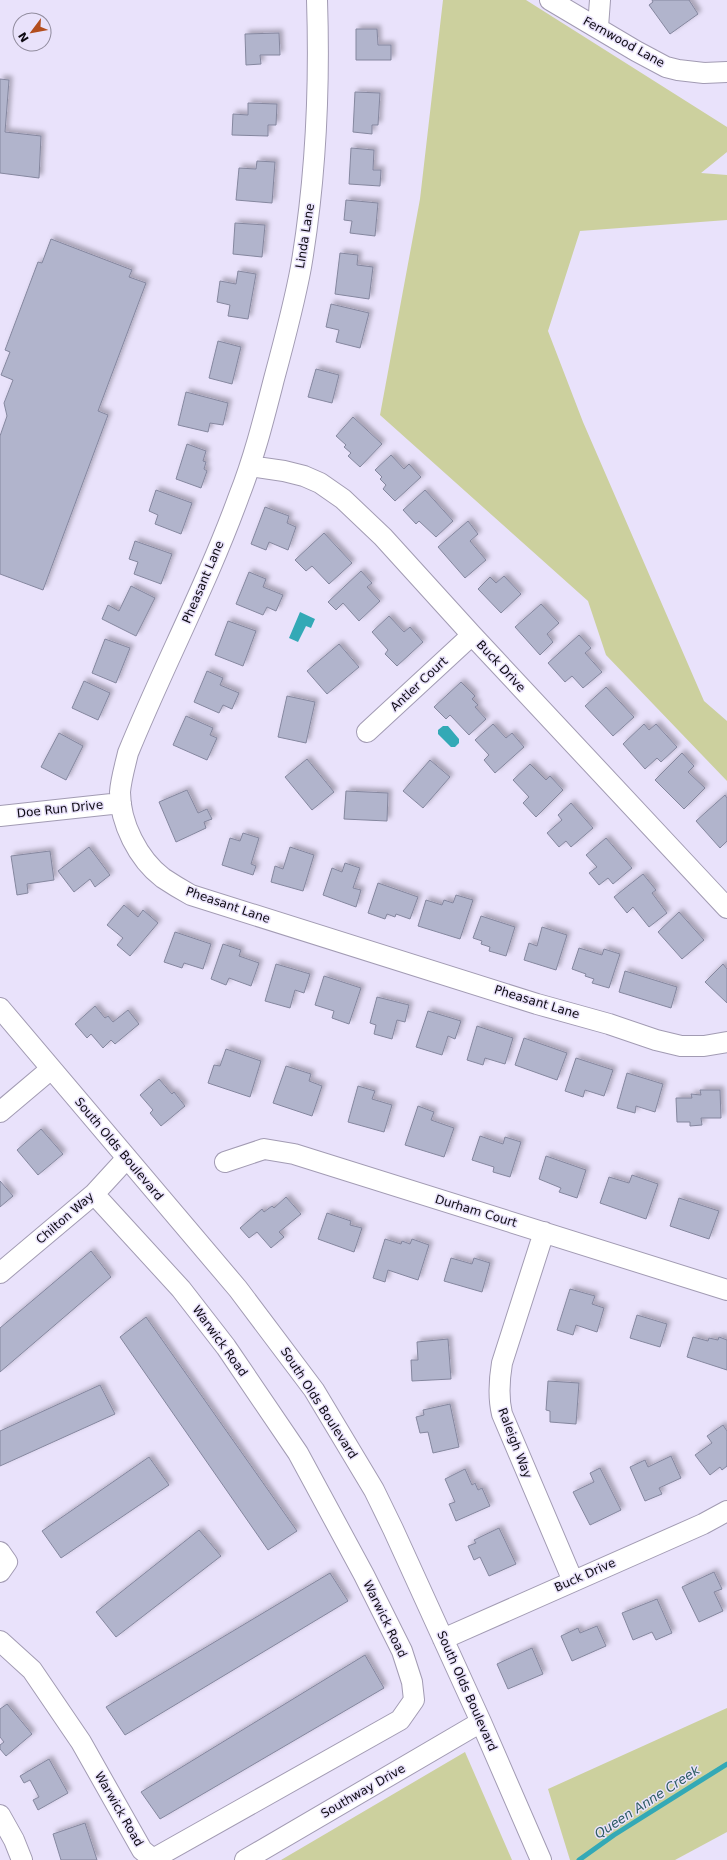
<svg xmlns="http://www.w3.org/2000/svg" width="727" height="1860" font-family="'DejaVu Sans',sans-serif">
<defs>
<filter id="shadow"><feDropShadow dx="3.5" dy="-3.5" stdDeviation="2" flood-color="#0004"/></filter>
</defs>
<rect width="100%" height="100%" fill="#e9e2fb"/>
<!-- green -->
<path fill="#ccd09e" d="M443,0h83l201,127v25l-26,21 26,2v45l-147,11 -32,100 35,91 121,279 23,20v60l-121,-126 -18,-54 -208,-186 40,-216z
M727,1708v124l-52,28h-105l-22,-71z
M465,1752l47,108h-231z"/>
<!-- water -->
<path fill="#33a9b6" d="M300,612l15,7 -4,9 -5,-2 -8,16 -9,-4z
M443,726h5l11,13v4l-4,4h-4l-13,-13v-4z"/>
<g fill="none" stroke-linecap="round" stroke-linejoin="round">
<!-- stream -->
<path stroke="#33a9b6" stroke-width="5" d="M579,1860l35,-25 113,-71"/>
</g>
<!-- building -->
<path fill="#b1b4cc" stroke="#85879f" filter="url(#shadow)" d="M652,0h37l9,14 -28,20 -21,-29 4,-3z
M356,29h21l1,16h13v15h-35z
M279,33l1,22h-20l1,9 -15,1 -1,-31z
M0,79l9,1 -4,52 36,4 -2,42 -39,-5z
M355,92l25,1 -2,32h-6v9l-19,-2z
M248,103l29,1 -1,21h-8v11l-36,-1 1,-21 15,1z
M351,148l23,2 -1,20h8l-1,16 -31,-2z
M257,161l18,1 -3,41 -36,-3 3,-32 17,1z
M346,200l32,3 -3,33 -25,-3 2,-12 -8,-1z
M235,223l30,2 -3,32 -29,-3z
M51,239l81,31 -3,7 17,6 -48,128 10,4 -65,175 -43,-16v-138l7,-20 -3,-13 9,-23 -12,-5 9,-23 -5,-2 33,-88 4,1z
M340,253l18,2 -1,10 16,2 -4,32 -34,-5z
M238,271l18,3 -8,45 -20,-3 2,-11 -13,-3 3,-21 16,3z
M331,304l38,9 -9,35 -24,-6 3,-12 -13,-3z
M218,341l23,6 -9,37 -23,-6z
M316,369l23,6 -7,28 -24,-6z
M186,392l42,11 -5,22 -13,-2 -2,9 -30,-7z
M353,417l29,27 -22,23 -12,-11 3,-3 -7,-6 2,-2 -10,-9z
M187,444l19,7 -3,10 3,1 -2,7 3,2 -6,17 -25,-9z
M391,455l13,14 5,-5 12,13 -26,24 -12,-12 3,-4 -6,-6 2,-2 -7,-7z
M156,490l36,13 -11,31 -26,-10 3,-9 -9,-4z
M425,490l28,31 -17,16 -17,-16 -3,3 -13,-14z
M265,507l24,9 -2,7 9,4 -8,23 -19,-8 -3,8 -15,-6z
M468,521l10,13 -8,7 16,19 -21,18 -27,-31z
M324,533l28,30 -23,21 -17,-18 -6,5 -11,-11z
M135,541l37,13 -11,30 -27,-10 4,-12 -9,-3z
M361,571l11,12 -5,4 13,14 -21,20 -16,-18 -7,7 -8,-8z
M249,572l17,7 -3,8 20,8 -7,16 -9,-4 -4,8 -27,-11z
M504,576l17,18 -20,19 -23,-24 12,-12 6,6z
M131,586l24,12 -19,38 -34,-17 6,-14 11,6z
M541,604l18,19 -12,11 6,8 -13,13 -25,-28z
M389,616l15,16 6,-5 13,15 -26,24 -12,-12 3,-4 -16,-18z
M228,621l28,10 -13,35 -28,-11z
M579,635l12,13 -6,5 17,19 -19,16 -11,-12 -7,6 -17,-19z
M105,639l25,9 -14,35 -24,-10z
M339,644l20,23 -32,27 -20,-23z
M207,671l16,7 -3,7 19,8 -7,16 -9,-4 -4,8 -25,-11z
M84,681l26,12 -12,27 -26,-12z
M461,682l14,14 -3,3 6,6 -3,2 11,12 -17,16 -19,-20 -4,4 -12,-12z
M606,687l28,30 -21,19 -28,-30z
M287,696l28,6 -9,41 -28,-6z
M186,716l27,12 -3,7 7,3 -10,22 -34,-15z
M493,724l13,14 6,-5 12,14 -29,26 -11,-13 5,-5 -14,-15z
M644,724l5,6 7,-6 21,23 -16,15 -4,-4 -12,11 -22,-25z
M59,733l24,13 -17,34 -25,-13z
M682,753l12,13 -6,6 17,16 -21,21 -29,-29z
M307,759l27,33 -22,18 -27,-33z
M430,760l20,17 -27,31 -20,-17z
M530,764l16,16 4,-4 13,14 -27,27 -13,-14 6,-6 -16,-17z
M187,790l11,23 9,-4 5,10 -8,3 2,6 -30,14 -17,-40z
M346,791l42,2 -1,28 -43,-2z
M725,795l2,3v43l-7,7 -24,-27z
M571,803l22,25 -22,19 -5,-6 -7,6 -12,-14 15,-13 -4,-5z
M243,833l16,5 -8,26 5,2 -3,9 -31,-10 8,-27 10,3z
M606,838l26,30 -19,16 -5,-6 -9,7 -10,-12 8,-6 -11,-12z
M89,847l21,28 -15,12 -5,-8 -16,13 -16,-21z
M290,847l24,8 -11,36 -32,-9 4,-16 8,3z
M50,851l4,29 -27,4 1,9 -11,2 -6,-39z
M345,863l15,5 -7,20 8,2 -5,17 -33,-12 9,-27 10,4z
M643,874l13,16 -4,3 15,20 -18,14 -16,-20 -6,6 -13,-16z
M378,883l40,14 -8,22 -14,-5 -1,3 -8,-3 -2,5 -17,-6z
M456,895l17,5 -13,39 -42,-13 8,-26 16,5 2,-5 9,3z
M124,905l14,12 5,-7 15,13 -28,33 -13,-11 6,-7 -16,-13z
M679,912l25,28 -22,19 -24,-27z
M481,916l34,11 -9,29 -17,-5 1,-4 -9,-3 1,-3 -9,-3z
M542,927l25,8 -11,35 -32,-10 5,-17 8,3z
M175,932l36,12 -8,25 -19,-6 -2,5 -18,-6z
M223,944l18,6 -2,6 20,7 -8,23 -22,-8 -3,7 -15,-6z
M579,948l23,7 2,-6 16,5 -11,34 -17,-5 2,-4 -9,-3 1,-2 -14,-5z
M276,964l34,10 -6,19 -9,-3 -5,18 -25,-7z
M723,964l4,5v34l-22,-21z
M625,971l52,16 -6,21 -52,-16z
M324,976l37,12 -12,36 -17,-6 2,-7 -19,-6z
M377,997l32,8 -4,17 -8,-2 -5,19 -18,-5 2,-9 -6,-2z
M95,1006l10,12 3,-2 5,6 15,-12 11,14 -24,20 -4,-4 -8,8 -12,-14 -4,4 -12,-14z
M428,1011l33,10 -6,18 -7,-3 -6,19 -26,-8z
M477,1026l36,12 -8,26 -20,-6 -2,7 -16,-5z
M524,1038l43,15 -10,27 -42,-15z
M226,1049l35,12 -11,36 -42,-14 6,-18 6,1z
M576,1058l37,12 -9,26 -19,-6 -2,7 -18,-6z
M286,1066l25,8 -2,7 13,5 -10,30 -39,-13z
M627,1073l36,11 -8,28 -19,-6 -1,7 -18,-5z
M159,1079l13,15 2,-2 11,14 -24,20 -11,-13 3,-3 -13,-15z
M358,1086l17,5 -3,8 20,6 -8,27 -36,-10z
M700,1090h20l1,28h-20l1,7 -12,1v-4h-13l-1,-24h16l-1,-4 10,1z
M418,1106l16,6 -3,8 23,8 -10,29 -39,-12z
M41,1129l22,25 -25,21 -21,-25z
M480,1136l23,8 2,-7 16,5 -11,35 -17,-5 1,-5 -22,-7z
M546,1156l40,14 -9,28 -18,-6 2,-4 -22,-9z
M632,1175l26,9 -12,35 -46,-16 9,-26 20,6z
M0,1181l13,15 -13,11z
M286,1197l15,17 -22,18 5,5 -13,11 -14,-16 -8,6 -9,-10 22,-19 2,3 8,-6 2,2z
M679,1198l40,13 -10,28 -39,-13z
M327,1213l24,8 -1,4 12,3 -8,24 -36,-13z
M385,1239l16,5 1,-3 8,3 2,-5 17,6 -11,35 -30,-10 -3,12 -12,-4z
M91,1251l20,26 -111,95v-44z
M451,1258l21,6 2,-6 16,5 -8,29 -38,-11z
M570,1289l25,7 -3,8 12,4 -7,24 -21,-7 -3,10 -16,-5z
M637,1315l30,9 -7,23 -30,-9z
M146,1317l151,214 -29,19 -148,-213z
M693,1337l15,4 1,-3 9,2 1,-3 8,3v30l-40,-13z
M448,1339l3,40 -39,2 -1,-21h7l-1,-18z
M548,1381l31,2 -3,41 -26,-2v-11l-4,-1z
M100,1385l15,29 -115,52v-35z
M450,1404l9,43 -26,6 -5,-21 -8,1 -4,-16 8,-2 -1,-5z
M723,1425l4,6v35l-5,4 -2,-3 -10,8 -15,-20 17,-12 -5,-7z
M671,1456l10,22 -22,10 3,6 -17,7 -15,-34 15,-7 3,7z
M149,1457l20,28 -108,73 -19,-27z
M600,1468l21,42 -31,15 -17,-33 21,-10 -4,-9z
M465,1469l7,16 3,-2 3,7 4,-2 8,18 -34,15 -7,-17 6,-2 -10,-23z
M499,1528l17,36 -27,12 -9,-19 -6,3 -6,-14 8,-3 -2,-3z
M199,1530l22,26 -105,81 -20,-25z
M714,1572l8,17 -8,3 9,19 -24,11 -17,-35z
M330,1573l18,28 -223,134 -19,-28z
M657,1599l15,34 -16,7 -4,-8 -19,8 -11,-27z
M597,1626l9,20 -34,15 -11,-25 17,-8 2,5z
M532,1648l11,26 -35,15 -11,-25z
M365,1655l19,33 -224,131 -19,-27z
M7,1704l25,30 -26,22 -6,-7v-4l4,-3 -4,-5v-28z
M49,1759l19,34 -30,17 -5,-10 6,-3 -9,-17 -6,3 -4,-7z
M85,1823l12,37h-36l-8,-26z"/>
<g fill="none" stroke-linecap="round" stroke-linejoin="round">
<defs>
<path id="minor" d="M317,0c3,91 -1,178 -16,267 -7,38 -17,75 -27,112 -10,39 -20,79 -35,117 -32,88 -76,171 -111,257 -3,13 -7,26 -8,39 0,31 18,67 43,86 9,6 19,12 28,17l346,109 72,20 47,16 25,6h23l23,-4
M550,0l86,51 30,16 12,3 26,3 23,-1
M598,27l2,-27
M250,466l34,5 20,5 16,7 23,16 40,38 89,98 255,273
M367,732l105,-97
M0,816l121,-13
M0,1008l238,281 76,101 60,100 19,39 88,193 60,138
M0,1112l51,-43
M225,1162l39,-13 30,5 433,136
M544,1232l-42,131c-3,18 -4,34 0,51l71,167
M0,1273l94,-79 33,-36
M0,1552l7,10 -7,10
M443,1639l260,-115 24,-13
M0,1641l32,29 49,72 61,108 11,9 247,-139 14,-20 -2,-18 -10,-31 -38,-76 -66,-122 -72,-106 -45,-58 -87,-95
M0,1815l14,25 8,20
M245,1860l236,-138"/>
</defs>
<!-- minor casing -->
<use href="#minor" stroke="#a29bb3" stroke-width="22"/>
<!-- minor -->
<use href="#minor" stroke="#fff" stroke-width="20"/>
</g>
<g text-anchor="middle" dominant-baseline="central" stroke-width="3" stroke-linejoin="round" paint-order="stroke">
<!-- street labels -->
<g font-size="12" fill="#0d0a12" stroke="#e9e2fb">
<text transform="translate(624 42) rotate(29)">Fernwood Lane</text>
<text transform="translate(305 236) rotate(-81)">Linda Lane</text>
<text transform="translate(203 582) rotate(-67)">Pheasant Lane</text>
<text transform="translate(501 666) rotate(47)">Buck Drive</text>
<text transform="translate(419 684) rotate(-43)">Antler Court</text>
<text transform="translate(60 809) rotate(-6)">Doe Run Drive</text>
<text transform="translate(228 905) rotate(19)">Pheasant Lane</text>
<text transform="translate(537 1002) rotate(17)">Pheasant Lane</text>
<text transform="translate(119 1149) rotate(50)">South Olds Boulevard</text>
<text transform="translate(476 1211) rotate(17)">Durham Court</text>
<text transform="translate(65 1218) rotate(-41)">Chilton Way</text>
<text transform="translate(220 1341) rotate(54)">Warwick Road</text>
<text transform="translate(319 1403) rotate(57)">South Olds Boulevard</text>
<text transform="translate(515 1443) rotate(69)">Raleigh Way</text>
<text transform="translate(585 1575) rotate(-24)">Buck Drive</text>
<text transform="translate(385 1619) rotate(64)">Warwick Road</text>
<text transform="translate(467 1691) rotate(66)">South Olds Boulevard</text>
<text transform="translate(363 1791) rotate(-30)">Southway Drive</text>
<text transform="translate(119 1809) rotate(60)">Warwick Road</text>
</g>
<!-- water labels -->
<g font-size="13" font-style="italic" fill="#2d5d63" stroke="#e9e2fb">
<text transform="translate(647 1802) rotate(-33)">Queen Anne Creek</text>
</g>
</g>
<!-- north arrow -->
<g transform="translate(32 32) rotate(238)"><circle r="19" fill="#e9e2fb" stroke="#918c9e"/>
<path d="M0-3L7 15L0 10L-7 15Z" fill="#b34e1e"/>
<text y="-6" font-size="11" font-weight="bold" text-anchor="middle" fill="#0d0a12">N</text>
</g>
</svg>
